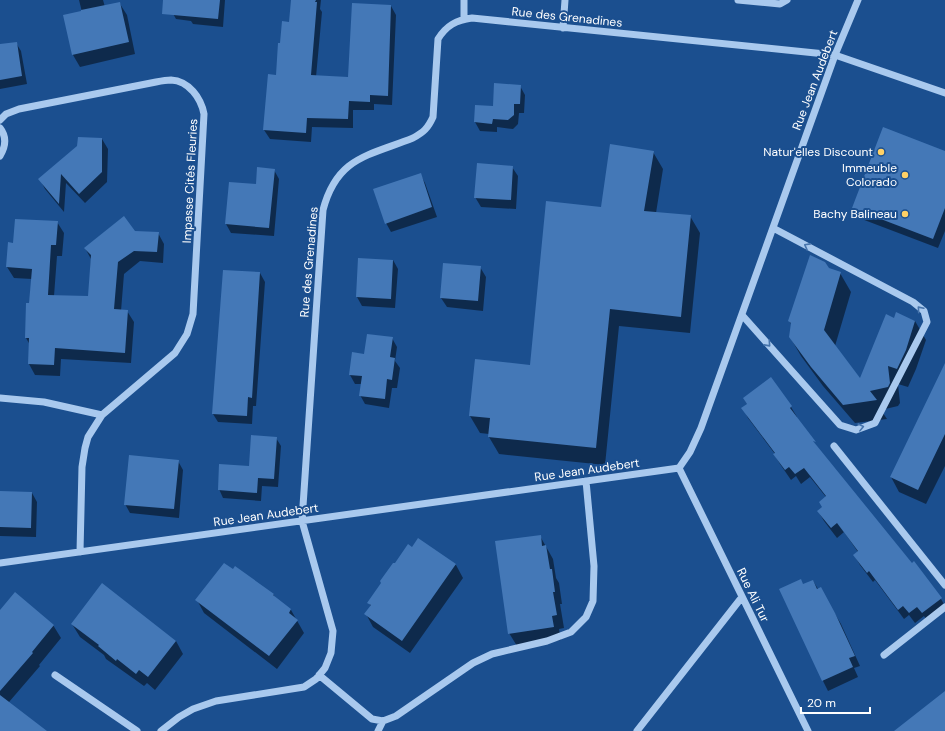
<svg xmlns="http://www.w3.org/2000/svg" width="945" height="731" font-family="'DM Sans',sans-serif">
<rect width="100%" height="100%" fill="#1b4f8f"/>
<!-- shadow -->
<path fill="#0007" d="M79,0h24l2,7 15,-3 7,11 8,39 -55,13 -7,-12 -8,-39 17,-4z
M172,0h53l-2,27 -30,-3 -2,-3 -15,-2 -5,-9z
M292,0h29l-1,9 2,3 -6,65 33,1 42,-72 5,9 -4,90 -18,-1v6h-21v18l-41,-1 -1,15 -41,-3 -6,-9 13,-54 4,-32 9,-21z
M16,43l5,8 6,33 -27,5v-44z
M520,86l5,9 -1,18h-5l-1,11 -5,5 -16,-2v5l-17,-1 -5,-9z
M102,139l6,10 -1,33 -22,21 -19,-20 -2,29 -19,-23 -5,-10z
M653,152l10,17 -7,44 34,3 10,17 -10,100 -71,-7 -14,139 -106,-11 -10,-17v-3l-9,-1 -10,-17 61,-50 70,-158z
M945,152v79l-7,17 -79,-30 -6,-10z
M512,167l6,9 -2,33 -35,-2 -6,-10z
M274,170l5,9 -5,57 -43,-3 -5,-9z
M420,174l5,9 12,34 -46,15 -5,-9z
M57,222l7,11 -2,23h-5l-3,40 35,1 2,-38 -6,-11 49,-16 24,1 6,11 -1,19 -23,-2 -16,13 -3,37h6l7,11 -3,41 -70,-4 -1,17 -25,-1 -6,-11 1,-19 -4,-7 6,-59 -18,-1 -7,-11 7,-23z
M393,260l5,9 -3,39 -33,-2 -5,-9z
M480,267l6,10 -3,34 -36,-4 -6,-9z
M829,269l11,4 11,19 -16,54 25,34 34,-61 21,2 11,19 -10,29 -8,18 -10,-3 2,19 -2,3 -17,4 6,9 -32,4 -32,-37 -22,-30 -11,-19 2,-12 -3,-4z
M260,273l5,9 -9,124h-3l-1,18 -34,-2 -5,-8z
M392,338l5,9 -2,14 5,7 -3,20h-5l-3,20 -24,-4 -5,-9 2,-11h-7l-5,-9 15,-20z
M945,366v100l-19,38 -27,-12 -8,-15z
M771,379l20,28 6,10h-1l23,33 93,114 2,-2 27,37 4,7 -16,17 -5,-7 -9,7 -6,-8 -5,4 -29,-39 -2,2 -13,-17 -6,-10 4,-3 -14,-20 -7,6 -13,-17 -6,-10 5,-4 3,-10 -16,-20 -9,7 -5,-8 -5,4 -11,-16 -6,-10h1l-27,-36 -5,-10 5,-3 -4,-6z
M276,438l5,8 -3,41 -16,-1 -1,15 -38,-3 -4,-9 31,-22z
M178,461l5,9 -4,48 -49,-5 -5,-9z
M0,492l32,1 5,9 -1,35 -36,-1z
M540,536l13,23 3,19 3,5 3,21h-2l4,24 -5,1 2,11 -44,6 -8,-13z
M418,539l38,26 7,13 -53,75 -37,-26 -7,-13 5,-8 -2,-3 26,-38 17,-17z
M813,581l5,8h2l21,35 19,42 -6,2 4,9 -30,14 -5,-10 -20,-96z
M273,594l3,5 15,11 13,23 -27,36 -73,-56 -7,-13z
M0,612l53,13 8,13 -22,27 1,1 -37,43 -3,-3z
M72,624l104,17 7,13 -28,36 -8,-7 -3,3 -38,-27 -2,-4 -24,-18z"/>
<!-- building -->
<path fill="#4478b7" d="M163,0h57l-2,19 -56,-5z
M291,0h25l-1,2h2l-6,73 37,2 4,-74 39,2 -3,91 -18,-1v7l-21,-1 -1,18 -41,-1 -1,15 -43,-3 5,-56 8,1 2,-32h2l2,-22 7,1z
M120,2l9,40 -57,13 -9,-40 18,-4v-1z
M17,42l5,34 -22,4v-36z
M494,83l27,2 -1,19h-6v11l-6,5 -15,-1 -1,5 -18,-2 1,-17 18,1z
M883,127l62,24v57l-12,31 -81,-31z
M78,137l24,1v34l-23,22 -18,-20 -2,30 -21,-25 39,-33z
M610,144l44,7 -10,60 47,4 -10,102 -71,-8 -14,139 -108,-11 2,-19 -21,-2 6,-57 55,6 16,-164 55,6z
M477,163l36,3 -2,34 -37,-2z
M257,167l18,2 -6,59 -44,-4 4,-42 27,2z
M421,173l11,34 -47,17 -12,-35z
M124,216l11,15 24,1 -2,20 -23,-1 -16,11 -4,47 14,1 -3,43 -70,-5 -1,17 -26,-1 1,-26h-4l1,-35h3l3,-34 -26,-2 2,-25 5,1 2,-24 43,2 -2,24h-5l-3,50 40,1 3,-41 -7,-7z
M810,255l15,7 4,6 12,4 -17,58 36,48 26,-64 8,4 2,-6 19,9 -9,29 -9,19 -9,-3 2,17 -2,4 -18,4 7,9 -34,5 -32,-38 -22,-30 2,-14 -3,-2z
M358,258l35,2 -2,39 -35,-2z
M443,263l38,3 -3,35 -38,-3z
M223,270l37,2 -8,126 -4,-1 -1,19 -35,-2z
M367,334l26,3 -3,20 5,1 -3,22 -5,-1 -2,20 -26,-3 3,-20 -13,-1 3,-23 12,2z
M945,363v71l-27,56 -28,-13z
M771,377l21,29 -2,2 26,34 -3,-1 99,122 2,-2 28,37 -20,15 -5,-6 -8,6 -6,-7 -5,4 -29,-39 -2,2 -14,-18 5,-4 -21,-28 -6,5 -14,-17 5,-4 -3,-5 7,-6 -22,-28 -9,6 -6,-7 -4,3 -12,-16 2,-1 -34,-45 6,-4 -4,-6z
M251,435l26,2 -3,42 -16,-1 -1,15 -39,-3 1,-26 30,2z
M129,455l50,5 -5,49 -50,-4z
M0,491l32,1 -1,36 -31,-1z
M541,535l1,11 4,-1 4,24h2l3,23h-2l4,23 -5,1 2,11 -46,7 -13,-93z
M418,538l38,26 -54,77 -38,-27 7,-9 -4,-2 14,-20 -1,-2 13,-18h2l13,-19 4,3z
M224,563l9,6 2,-3 39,28 -1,1 18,14 -2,4 9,7 -29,36 -74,-56z
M801,579l2,5 10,-4 4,9 4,-2 14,26 20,43 -6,2 4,9 -31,14 -43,-92z
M102,583l74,58 -28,36 -9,-7 -3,4 -19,-15 -1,2 -18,-15 1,-1 -28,-21z
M15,592l39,33 -22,27 1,1 -33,38v-81z
M945,691v40h-51z
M0,695l47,36h-47z"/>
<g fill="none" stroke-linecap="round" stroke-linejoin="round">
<!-- minor -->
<path stroke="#a9c9ee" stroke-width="7" d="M738,0l42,4 7,-4
M464,19v-19
M563,28l2,-28
M0,120l6,-6 13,-5 137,-27c5,-1 10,-2 15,-2 18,1 30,18 33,34l-11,200 -6,20 -12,19 -73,62 -14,22 -3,11 -3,19 -2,85
M0,128c7,9 6,18 0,28
M742,315l98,110 16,5 19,-7 52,-101 -3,-11 -11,-9 -140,-74
M0,398l44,4 58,13
M834,446l111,139
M679,468l129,263
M0,563l679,-95 11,-16 11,-24 134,-373 23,-55
M884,655l61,-48
M55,675l82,56
M319,675l53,44 11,2 13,-5 77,-53 19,-9 55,-13 24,-9 15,-15 7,-16 1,-35 -8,-85
M161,731l18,-14 14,-8 23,-8 88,-14 12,-8 9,-11 6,-15 2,-22 -31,-110 21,-311c14,-53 45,-54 90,-72 11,-6 15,-10 20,-21l5,-78c8,-13 18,-19 34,-21l363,37 110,38
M378,731l5,-10
M637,731l105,-134"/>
</g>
<!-- one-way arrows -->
<defs><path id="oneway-chevron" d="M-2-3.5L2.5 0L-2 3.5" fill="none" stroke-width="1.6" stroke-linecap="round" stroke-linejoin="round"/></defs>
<g stroke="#4674ac">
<use href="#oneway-chevron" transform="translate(807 246) rotate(-152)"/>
<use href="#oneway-chevron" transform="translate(920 309) rotate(-131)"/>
<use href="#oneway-chevron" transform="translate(768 344) rotate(48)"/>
<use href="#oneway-chevron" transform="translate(861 427) rotate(-14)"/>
</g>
<!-- markers -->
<g fill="#ffd166" stroke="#1b4f8f" stroke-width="1.5">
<circle cx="881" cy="152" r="4"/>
<circle cx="905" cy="175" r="4"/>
<circle cx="905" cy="214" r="4"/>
</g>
<g text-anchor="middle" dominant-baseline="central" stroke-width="4" stroke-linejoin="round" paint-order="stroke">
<!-- street labels -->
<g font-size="12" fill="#fff" stroke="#1b4f8f">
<text transform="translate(567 17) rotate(6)">Rue des Grenadines</text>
<text transform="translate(815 80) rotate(-69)">Rue Jean Audebert</text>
<text transform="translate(190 181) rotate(-87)">Impasse Cités Fleuries</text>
<text transform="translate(309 262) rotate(-85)">Rue des Grenadines</text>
<text transform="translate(587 470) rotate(-8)">Rue Jean Audebert</text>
<text transform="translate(266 515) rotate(-8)">Rue Jean Audebert</text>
<text transform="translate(753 595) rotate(64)">Rue Ali Tur</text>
</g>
<!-- poi labels -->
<g font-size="12" fill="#fff" stroke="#1b4f8f" text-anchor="end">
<text x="873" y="152">Natur'elles Discount</text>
<text x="897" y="168">Immeuble<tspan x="897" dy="14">Colorado</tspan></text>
<text x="897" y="214">Bachy Balineau</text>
</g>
</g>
<!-- scale -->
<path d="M801 707v6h69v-6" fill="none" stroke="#ffffff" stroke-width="2"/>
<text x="807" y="707" font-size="12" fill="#ffffff" stroke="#1b4f8f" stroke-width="3" paint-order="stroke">20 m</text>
</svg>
